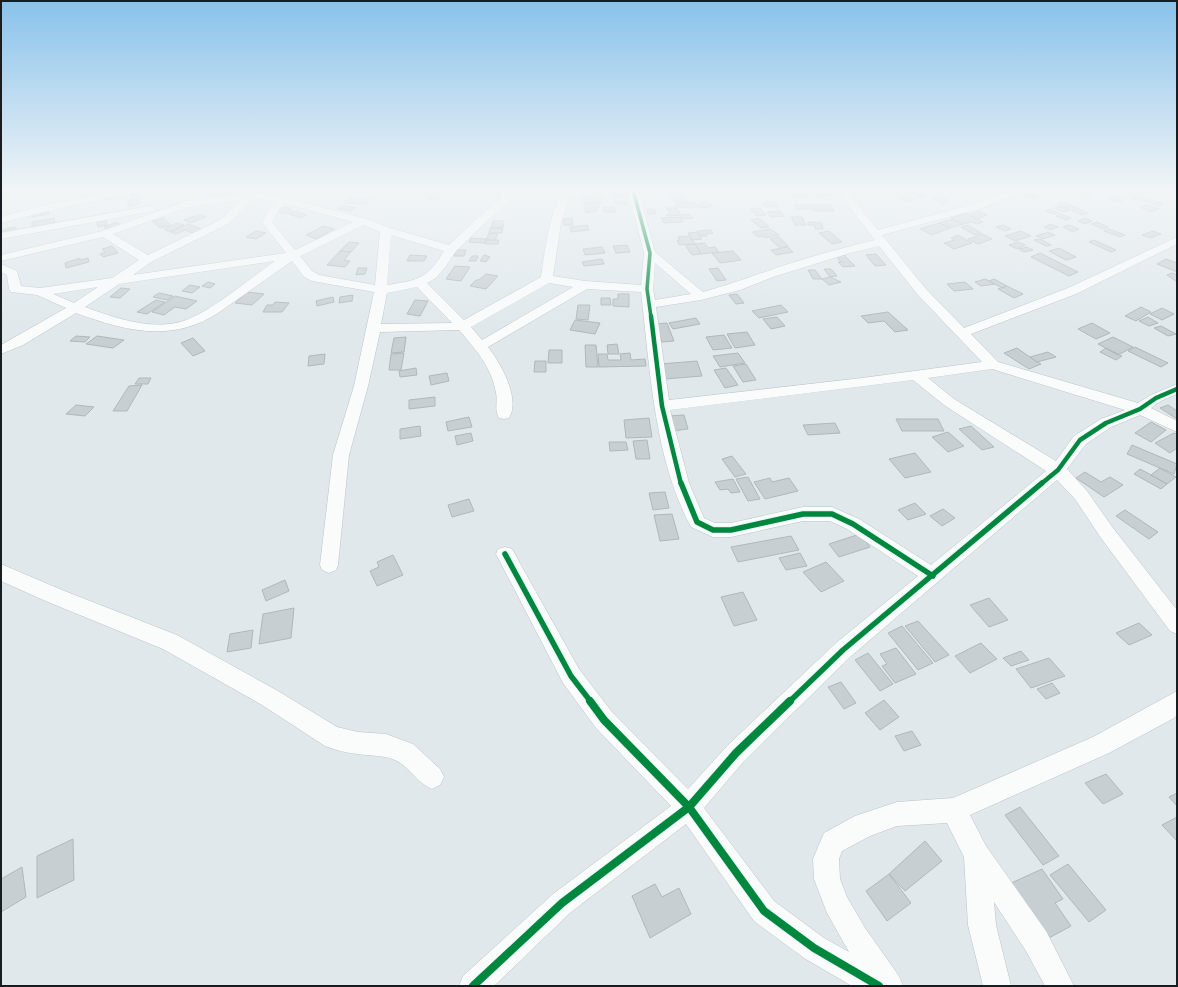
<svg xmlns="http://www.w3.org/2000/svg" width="1178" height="987" font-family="Inter,sans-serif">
<rect width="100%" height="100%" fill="#e0e8ec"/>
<!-- building -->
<path fill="#c8cfd3" stroke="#b1b8bb" d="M215,190l16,1 -4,4 -10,-1 -4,3h-6z
M301,190h13l-4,5h-13z
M649,190h10l2,3h-11z
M787,190h17l5,6 -16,1z
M812,190h18l4,5 -18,1z
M908,190h6l5,2 -9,2 -7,-3z
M1079,190l14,5 -4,2 -14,-5z
M627,191l4,5 -17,2 -3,-5z
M681,192l4,9h-11l-5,-8z
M900,192l14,8 -7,2 -14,-8z
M919,192l8,4 -7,2 -7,-4z
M138,193l1,11 -11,2v-6l4,-1 -1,-5z
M1031,193l8,4 -6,1 -8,-3z
M600,195l2,8h-18l-1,-7z
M1139,195l6,2 -8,3 -6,-2z
M428,196h9l2,4h-12z
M939,196l9,4 -2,1 2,1 -4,2 -12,-5z
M1115,197l8,3 -7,2 -8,-3z
M349,198l22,1 -5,5 -21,-1z
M1148,198l15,6 -4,2 -15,-6z
M615,201h12l1,4 -13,-2z
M707,201l6,5 -13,2 -4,-3 6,-1 -2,-2z
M766,201h8l4,5 -12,1 -3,-3 5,-1z
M676,202h19l1,5h-19z
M1063,202l25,11 -6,2 -25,-11z
M584,203h14l1,5h-3l1,3 -11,2z
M344,205l12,3 -5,3 -13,-2z
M795,205h17l2,4h-17z
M812,205h19l4,6h-20z
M1148,205l11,4 -9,3 -10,-5z
M1060,206l9,5 -6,1 -9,-4z
M285,207l8,3 -8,4 -8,-3z
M603,207h12l1,5h-12z
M667,208h10l4,7 -14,1 -1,-1 4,-1z
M760,208l6,7 -9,1 -7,-7z
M647,209h8l1,5h-8z
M1050,209l9,4 -5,1 -9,-3z
M48,210l1,4 -17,3 -1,-3z
M296,211l11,4 -7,3 -11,-4z
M780,211l5,5 -14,1 -4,-5z
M979,211l8,4 -9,4 -8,-4z
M966,213l17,9 -6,2 -5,-2 -9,2 -12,-6z
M200,214l6,3 -16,6 -6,-3z
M689,214l4,4 -9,1 -3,-4z
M1061,214l10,4 -5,2 -10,-4z
M681,217l2,5 -19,1 -3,-5z
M791,217h11l4,8h-11z
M54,218l1,5 -23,5v-6z
M163,218l8,7 -11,3 -8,-7z
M572,218l1,7h-9l-1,-6z
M759,218l10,9 -8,1 -10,-8z
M1085,218l7,3 -7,3 -7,-3z
M953,219l10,5 -13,4 -11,-5z
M106,220l1,5 -9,2 -1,-5z
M493,221h11l-1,6 -12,1z
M117,222l3,3 -13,4 -3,-2z
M808,222l14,1 1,6h-8v-4h-7z
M1097,222l11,5 -5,2 -12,-5z
M177,223l7,2 -14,7 -6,-3z
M939,223l11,5 -18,7 -12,-6z
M188,224l14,5 -9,4 -8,-3 -9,4 -5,-2z
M1051,224l7,3 -8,3 -6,-3z
M587,225l2,5 -18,2 -1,-5z
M968,225l13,8 -6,2 -14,-8z
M1003,225l8,4 -6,2 -9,-4z
M1069,225l10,4 -6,3 -10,-5z
M324,226l10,3 -18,10 -10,-4z
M16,227v4l-15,3v-4z
M490,228h13l-1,5h-13z
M770,229l9,6 -13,3 -3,-2 -5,1 -6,-5z
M1109,229l16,6 -5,2 -16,-6z
M711,230l2,3 -7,1 1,2h-6l-4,-5z
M256,231l10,2 -10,6 -10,-2z
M829,231l13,11 -10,2 -13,-11z
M1021,231l10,5 -16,5 -10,-5z
M1153,231l8,3 -11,4 -8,-3z
M697,232l5,7 -10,1 -4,-7z
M1048,232l7,3 -12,4 -7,-3z
M489,233h9l-3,7h-9z
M983,234l9,5 -14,5 -10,-5z
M958,235l14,8 -18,6 -10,-6 11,-3 -4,-2z
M690,236l5,8 -16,1 -2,-5h3l-2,-3z
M779,237l9,9 -8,2 -10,-9z
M471,238l15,1 -2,4 -15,-1z
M1040,239l11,6 -5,1 -12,-6z
M486,240h13l-1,4h-13z
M1094,240l22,10 -5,2 -22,-10z
M349,242l10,1 -8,9 -11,-1z
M1018,242l7,3 -8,4 -8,-4z
M705,243l3,5 7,-1 4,5 -18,2 -6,-10z
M695,244l6,10 -9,1 -7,-10z
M627,245l3,7 -14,1 -3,-7z
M112,246l6,7 -15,4 -3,-3 5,-2 -3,-3z
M602,247l3,6 -20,2 -2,-6z
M788,247l5,5 -17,3 -5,-5z
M1027,247l6,3 -9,2 -5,-3z
M1059,248l17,9 -10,3 -17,-9z
M456,250h10l-2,6h-10z
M340,251l11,1 -7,8 6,1 -5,6 -18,-2z
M733,251l8,9 -21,3 -8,-10z
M1040,253l38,19 -9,4 -38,-19z
M876,254l10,11 -11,1 -9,-11z
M410,255l17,1 -3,5h-17z
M484,255l6,2 -4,5 -6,-1z
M844,255l11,11 -12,1 -5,-5h3l-5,-6z
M472,256h6l-2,5h-7z
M80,258v2l8,-2 1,4 -23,6 -1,-5z
M602,259l2,5 -20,2 -2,-4z
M1166,259l11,4v9l-20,-8z
M455,266l15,1 -9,14 -15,-2z
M358,268h9l-2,6 -9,1z
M718,268l8,12 -9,1 -8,-12z
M824,269h7l6,7 -7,1z
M808,270h7l7,9h-9z
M1172,273l5,2v7l-10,-7z
M486,274l12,2 -12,13 -16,-3 6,-6h3z
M830,277l11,5 -12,3 -7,-6z
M985,279l10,5 -14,2 -6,-4z
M994,279l13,7 -5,2 -13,-7z
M208,282l7,2 -5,4 -8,-2z
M965,282l8,7 -19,2 -7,-7z
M190,285l10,2 -8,6 -10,-2z
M1007,286l16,8 -9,4 -16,-9z
M121,288l9,1 -10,9 -10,-1z
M247,292l17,2 -12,11 -17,-2z
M159,293l14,3 -6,4 -14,-3z
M618,294h11v13l-16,-1v-7h5z
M737,294l7,9 -8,1 -7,-9z
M353,295l-1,6 -13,2 1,-6z
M175,296l22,5 -11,8 -11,-2 -11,8 -12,-3z
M333,297l1,5 -17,4 -1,-5z
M601,298h9l1,7h-10z
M156,300l9,2 -18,12 -10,-2z
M415,300l13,1 -8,15 -13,-2z
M275,302l14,1 -7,9h-19l4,-7h6z
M578,305h12l-2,15 -12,-1z
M781,305l7,7 -29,6 -7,-7z
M1141,307l10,5 -15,9 -11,-5z
M1162,308l12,6 -12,6 -12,-6z
M888,312l20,18 -13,2 -11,-11 -16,2 -7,-7z
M777,317l8,9 -14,3 -8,-10z
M1148,317l10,6 -9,3 -10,-5z
M696,318l4,6 -27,5 -4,-6z
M575,320l25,3 -5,11 -25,-4z
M667,323l7,18 -12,1 -6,-18z
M1092,323l18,10 -14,6 -18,-10z
M1161,326l15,8 -8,2 -14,-8z
M747,332l8,13 -20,3 -8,-14z
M724,335l8,13 -19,2 -7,-13z
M76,336l14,1 -5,5 -15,-1z
M97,336l27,4 -11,8 -27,-4z
M406,337l-2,15 -13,1 3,-15z
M1113,337l20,10 -15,8 -20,-11z
M193,338l12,13 -12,5 -12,-13z
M617,344l2,10h-11l-1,-9z
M585,345h11l2,22h-12z
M1135,347l33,16 -7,4 -33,-16z
M1017,348l20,14 4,2 -12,5 -25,-16z
M1106,348l16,8 -6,4 -16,-8z
M549,350h13v13h-14z
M1048,352l8,5 -19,5 -7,-5z
M404,353l-3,17h-12l2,-16z
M630,353l1,7 14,-1 1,7 -47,1 -1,-13h9l1,6h13l-1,-6z
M738,353l7,10 -25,4 -7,-11z
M325,354l-1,10 -16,2 1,-10z
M535,361h11v11h-12z
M697,361l5,15 -37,3 -4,-15z
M746,364l10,16 -13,2 -10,-16z
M416,368l1,7 -17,2 -1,-6z
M726,368l12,17 -13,3 -11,-18z
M447,373l2,8 -18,4 -2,-9z
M139,378h12l-3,6h-13z
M142,385l-15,26h-14l16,-25z
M435,397v9l-26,3v-9z
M76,405l18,2 -9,9 -19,-2z
M1168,405l9,6v8l-17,-11z
M684,415l4,14 -16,2 -4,-15z
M469,417l3,10 -24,4 -2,-9z
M649,418l3,19 -26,1 -2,-18z
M896,419h42l6,12h-42z
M1151,422l15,8 -15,12 -16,-9z
M835,423l5,10 -32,2 -5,-10z
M420,426l1,10 -21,3v-10z
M971,426l23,21 -12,3 -23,-21z
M948,432l16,14 -16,6 -16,-15z
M471,433l2,8 -16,4 -2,-9z
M1174,433l3,1v14l-7,5 -15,-10z
M647,440l3,19h-14l-3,-18z
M609,442h17l2,8 -18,1z
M1132,445l45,19 -3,10 -47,-20z
M915,453l16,19 -26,6 -16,-19z
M732,456l14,18 -11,3 -13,-18z
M1160,468l16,9 -9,7 -16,-9z
M1140,469l11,6 16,9 -6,5 -27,-15z
M1085,472l16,10 9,-5 13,8 -19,12 -28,-19z
M748,477l12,22 -12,2 -12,-22z
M770,478l2,4 17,-4 9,13 -33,8 -11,-17z
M733,479l7,13 -9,1 -3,-4 -8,1 -5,-8z
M665,492l4,16 -16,2 -4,-17z
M469,499l5,12 -22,6 -4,-12z
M915,503l11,11 -18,6 -10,-10z
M943,509l12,9 -13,8 -12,-10z
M1125,510l33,22 -9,7 -33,-23z
M672,514l7,25 -19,2 -6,-26z
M860,534l10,13 -31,10 -10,-13z
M791,536l8,14 -61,12 -7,-15z
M800,553l7,13 -21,4 -7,-12z
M393,555l10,20 -26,11 -7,-15 9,-4 -2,-5z
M826,562l18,19 -23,11 -18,-20z
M285,580l4,11 -23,10 -4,-11z
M743,592l14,28 -23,6 -13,-29z
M989,598l19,22 -19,7 -19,-22z
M294,608l-3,30 -32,6 4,-30z
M918,621l31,34 -14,7 -30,-36z
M1139,623l13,12 -23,10 -13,-12z
M902,626l31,37 -15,7 -30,-37z
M253,630l-2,18 -24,4 3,-18z
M981,643l16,16 -27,14 -15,-17z
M896,648l20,26 -21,9 -13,-17 5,-2 -7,-10z
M1021,651l8,9 -18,6 -8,-8z
M868,653l25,31 -13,7 -25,-31z
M1049,658l16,18 -34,12 -15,-19z
M841,682l15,21 -12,6 -16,-22z
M1052,683l8,10 -14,6 -9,-10z
M884,700l15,17 -19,13 -15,-17z
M912,731l9,14 -17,6 -9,-15z
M1106,774l17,20 -20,10 -18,-21z
M1177,793v13l-8,-9z
M1020,807l39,49 -16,9 -38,-50z
M1177,817v24l-15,-16z
M73,839l1,41 -37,18v-42z
M925,841l17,20 -37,30 -16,-17z
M1068,864l38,46 -17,12 -39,-47z
M22,867l4,30 -25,15v-33z
M1042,869l21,30 -8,4 16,23 -24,13 -38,-55z
M889,874l22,29 -24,18 -21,-30z
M655,884l7,13 17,-9 12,26 -41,24 -18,-42z"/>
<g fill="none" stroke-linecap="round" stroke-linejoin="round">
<defs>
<path id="minor" d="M119,190h17l-5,3 -88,19 -42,11v-6l40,-11z
M287,190l5,3 -5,5 80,21 23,9 59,17 33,-31 19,-15 1,-5 -2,-4h10l2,4 -2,8 -20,16 -34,33 -10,15 -10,12 -9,5 37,37 77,-43c2,-16 10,-74 22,-83 10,-7 29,-6 40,-4 -7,7 -24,1 -34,9l-8,24 -8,53 32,5 56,4 3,-32 -16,-63h10l17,62 48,40c22,-6 41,-13 62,-20 36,-13 73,-23 110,-32l-39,-50h10l32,40 96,-26 37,-14h13l-2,2 -40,16 -100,27 44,54 38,39 104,-40 109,-51v7l-101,50 -105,40 27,28 140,41 13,-8 26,-11v10l-16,7 -10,7 26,13v11l-37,-17 -29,12 -25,17 -19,25 20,22 26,37 64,82v24l-7,-3 -69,-93 -26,-39 -18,-19 -207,177 -106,104 -40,47 70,93 50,37 25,14 -22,-39 -13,-34 -1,-20 11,-26 31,-17 42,-14 56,-4 140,-61 84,-46v24l-3,3 -65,35 -139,62 16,31 60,85 28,55h-29l-19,-35 -32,-49 2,23 15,61h-28l-15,-61 -4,-68 -17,-34 -50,3 -27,10 -28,15 -3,8 1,20 7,18 18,31 34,48 4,10h-51l-48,-28 -50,-37 -68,-97 -115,88 -77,74h-35l4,-10 90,-82 118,-88 -75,-78 -33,-45 -67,-129 2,-5 7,-2 7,2 67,120 33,43 76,77 40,-44 108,-102 82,-67 -71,-47 -17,-8h-27l-72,16h-18l-22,-10c-37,-68 -41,-159 -50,-235l-54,-3 -99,58c12,15 33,52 21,71l-5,1 -5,-1c-5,-8 -1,-17 -3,-25 -4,-26 -21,-44 -37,-63l-79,2 -12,54 -19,69 -11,110 -2,5 -7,3 -7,-3 -2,-5 13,-110 21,-69 20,-94 -62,-11 -8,-4 -12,-16 -74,52c-46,30 -93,18 -142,0l-53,32 -22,9v-9l65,-37 -29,-13 -26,-3 -2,-3 -2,-14 -6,-3v-8l16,7 4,15 19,2 72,-10 27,-18 -36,-23 -102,24v-6l101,-24 85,-30 61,-8 5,-2 5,3 20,2zM253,199l21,2 -12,21 24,31 -153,22 18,-13 77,-38zM241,200l-21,20 -72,35 -35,-21 76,-27zM283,203l70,19 -58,28 -23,-28zM363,225l17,7 -5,53 -56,-10 -7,-4 -12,-15zM391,235l53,16c-17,28 -25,29 -57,34zM879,246l39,49 64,67 -120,16 -193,22 -13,-93 45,-7 39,-10 33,-13 77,-24zM275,261c-25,17 -67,54 -95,61 -31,8 -65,-4 -95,-15l34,-23zM655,263l36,31 -36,6 -2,-11zM549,283l24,4 -91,53 -11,-13zM98,287l-24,16 -21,-9zM417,287l35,36 -71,1 6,-31zM992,369l133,41 -24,9 -27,17 -18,25 -102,-62 -26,-21zM913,380l31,25 102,66 -115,94 -72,-46 -27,-12h-29l-72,16h-16l-11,-5 -15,-35 -19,-73z
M150,206l5,3 -1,2 -153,28v-6z
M1,564l61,26 115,45 101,56 59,36 21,5 28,2 27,10 27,25 4,8 -4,8 -8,4c-15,-6 -23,-23 -37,-29 -11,-5 -24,-4 -37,-6 -11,-1 -23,-4 -33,-8l-63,-41 -99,-56 -115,-47 -47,-21z"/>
</defs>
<!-- minor casing -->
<use href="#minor" stroke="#bcc3c6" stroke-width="1"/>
<!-- minor -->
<use href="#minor" fill="#fafcfc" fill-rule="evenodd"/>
<defs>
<path id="cycleway-far3" d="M633,190l17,63 -3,36 4,28"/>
<path id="cycleway-far2" d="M651,316l11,90 19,78
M1041,484l17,-14 22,-30 26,-17 34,-14 16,-11 21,-9"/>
<path id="cycleway-far1" d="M681,483l16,39 16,8h18l72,-16h29l21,10 80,52
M505,554l66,122 20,26
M789,702l54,-52 199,-167"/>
<path id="cycleway" d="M590,701l14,19 85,87 75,104 50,37 65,38
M473,986l89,-83 127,-96 47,-54 54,-52"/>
</defs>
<!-- cycleway-far3 casing -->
<use href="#cycleway-far3" stroke="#eaf7fd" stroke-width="5"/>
<!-- cycleway-far2 casing -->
<use href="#cycleway-far2" stroke="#eaf7fd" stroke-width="6"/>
<!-- cycleway-far1 casing -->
<use href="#cycleway-far1" stroke="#eaf7fd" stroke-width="8"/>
<!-- cycleway casing -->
<use href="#cycleway" stroke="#eaf7fd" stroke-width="10"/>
<!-- cycleway-far3 -->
<use href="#cycleway-far3" stroke="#00873e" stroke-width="3.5"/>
<!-- cycleway-far2 -->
<use href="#cycleway-far2" stroke="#00873e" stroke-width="4.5"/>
<!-- cycleway-far1 -->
<use href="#cycleway-far1" stroke="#00873e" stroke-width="5.5"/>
<!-- cycleway -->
<use href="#cycleway" stroke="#00873e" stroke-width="8"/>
</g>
<!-- sky -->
<linearGradient id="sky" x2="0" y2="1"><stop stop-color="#88c2eb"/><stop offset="0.58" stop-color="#f1f5f6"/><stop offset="1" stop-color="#f1f5f6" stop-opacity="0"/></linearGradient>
<rect width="1178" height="328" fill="url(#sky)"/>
<!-- border -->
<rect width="1178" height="987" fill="none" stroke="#171d20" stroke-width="4"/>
</svg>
